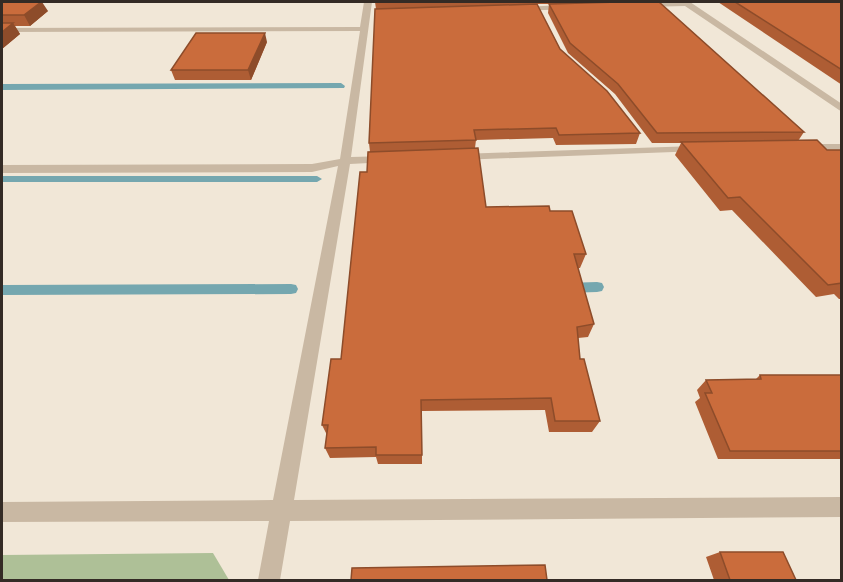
<svg xmlns="http://www.w3.org/2000/svg" width="843" height="582" font-family="Figtree,sans-serif">
<rect width="100%" height="100%" fill="#f1e7d7"/>
<!-- green -->
<path fill="#aec097" d="M213,553l16,27h-227v-25z"/>
<g fill="none" stroke-linecap="round" stroke-linejoin="round">
<!-- stream -->
<path fill="#75a7af" fill-rule="evenodd" d="M341,83l4,3 -1,2 -342,2v-6z
M2,176h315l5,3 -5,3h-315z
M597,282l5,1 2,4 -2,4 -5,1 -31,1 -5,-1 -2,-4 2,-4 5,-1z
M291,284l5,1 2,4 -2,4 -5,1 -289,1v-10z"/>
<!-- minor -->
<path fill="#c9b8a3" fill-rule="evenodd" d="M364,2h8l-21,155 37,-1 6,3 -6,3 -38,2 -56,336 548,-3v20l-552,4 -10,59h-22l11,-59 -267,1v-20l271,-2 65,-334 -26,6 -310,1v-8l310,-1 28,-5 20,-128 -358,1v-4l358,-1z
M680,2h10l152,102v8l-157,-106 -43,1 -4,-2 4,-2z
M567,5l4,2 -1,2 -51,2 -4,-2 4,-2z
M842,144v6h-38l-6,-3 6,-3z
M696,146l6,3 -2,2 -241,9 -6,-3 6,-3z"/>
</g>
<!-- wall -->
<path fill="#ae5d34" d="M2,2l46,9 -18,15h-15l5,8 -18,15z
M375,2h284l145,130 -6,9 29,9h15v149h-3l-5,-5 -18,3 -84,-87 -12,1 -45,-56 6,-12h-29l-37,-49 -47,-41 -20,-40 1,-9h-12l23,45 80,84 -4,11 -80,1 -3,-7 -77,2 -1,8 11,59 64,4 36,43 -6,14h-2l16,56 -6,13 -10,1 2,21 20,62 -8,11h-43l-4,-22 -123,1v53h-44l-2,-7 -46,1 -5,-10 2,-13 -5,-10 19,-66 29,-207 -1,-9 7,-134z
M718,2h124v83z
M267,42l-16,38h-76l-4,-10z
M760,375h82v84h-124l-23,-57 5,-4 -3,-8 9,-10 50,-1z
M720,552l76,28h-82l-8,-23z"/>
<!-- shaded-wall -->
<path fill="#8d4c2a" d="M41,2h1l6,9 -18,15 -6,-11z
M13,23l7,11 -18,15v-17z
M265,33l2,9 -16,38 -3,-10z"/>
<!-- building -->
<path fill="#ca6c3c" stroke="#8d4c2a" stroke-width="1.5" d="M2,2h39l-17,13h-22z
M619,2h40l145,130 -147,1 -39,-49 -48,-41 -21,-39z
M735,2h107v68z
M537,4l23,45 47,42 33,42 -81,2 -3,-7 -82,2 2,10 -107,3 6,-134z
M2,23h11l-11,9z
M196,33h69l-17,37h-77z
M817,140l10,10h15v133l-14,2 -88,-88 -12,1 -47,-56z
M478,148l8,59 63,-1 1,5h22l14,43h-12l20,70 -17,3 3,32h4l16,62h-45l-4,-23 -130,2 1,55h-46v-8l-51,1 3,-23h-6l9,-66h10l19,-187h7l1,-20z
M760,375h82v76h-112l-25,-58h7l-6,-13 55,-1z
M720,552h63l13,28h-66z
M545,565l2,15h-196l1,-12z"/>
<!-- border -->
<rect width="843" height="582" fill="none" stroke="#342b25" stroke-width="6"/>
</svg>
